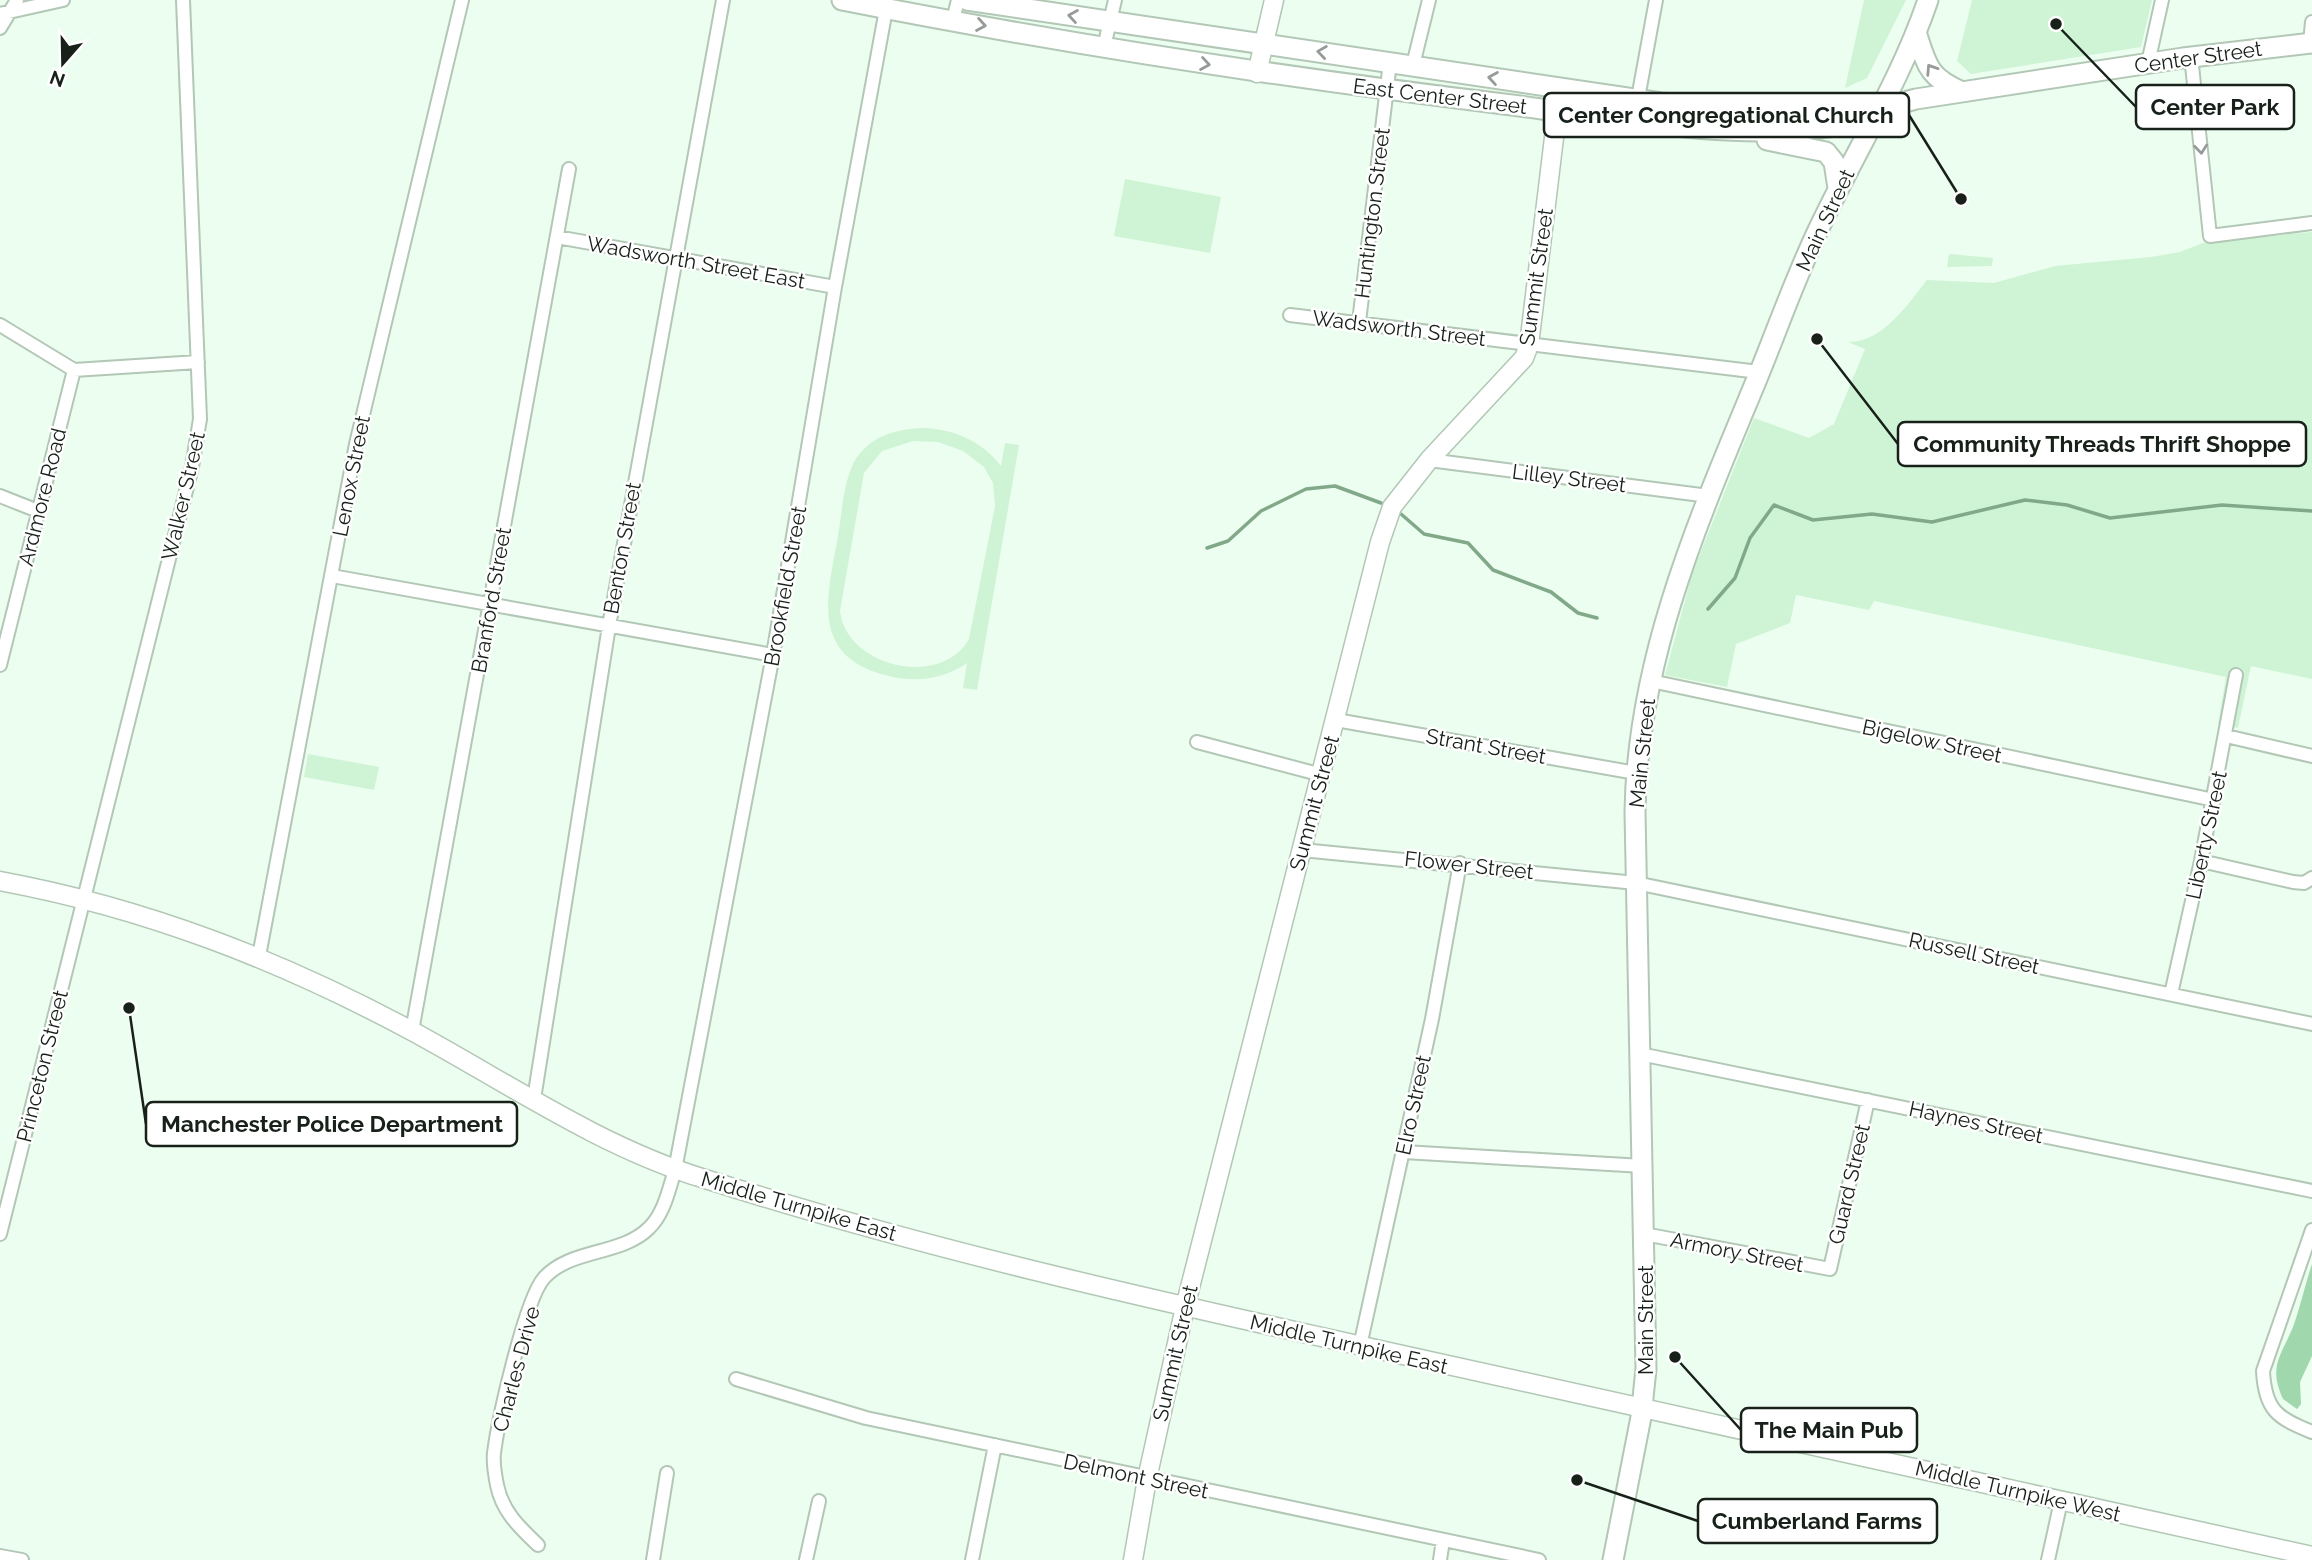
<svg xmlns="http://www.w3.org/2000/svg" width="2312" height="1560" font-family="Raleway,sans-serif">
<rect width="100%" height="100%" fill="#ecfeef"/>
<!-- green -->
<path fill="#cef4d5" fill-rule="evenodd" d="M1864,0h42l-39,78 -22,10z
M1972,0h180l-11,47 -170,27 -14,-13z
M1125,179l96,18 -11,56 -96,-17z
M2312,232v447l-61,-13 -13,62 -20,-4 8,-47 -352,-76 -5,9 -73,-15 -6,28 -54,21 -9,43 -62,-12 27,-101 62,-156 55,20 25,-14 31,-75 -17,-7c34,1 60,-38 79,-62l67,3 61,-17 96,-9 29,-5 23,-9z
M1949,254l44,4 -1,8 -45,1z
M926,428c30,2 57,14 75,38l4,-23 14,2 -42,245 -14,-2 4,-25c-23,16 -51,20 -78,13 -80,-19 -62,-78 -51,-140 4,-23 5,-52 16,-74 15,-26 43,-34 72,-34zM913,441l25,1 25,9 21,16 9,16 2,23 -26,133c-28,50 -123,28 -129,-28l24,-138 18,-22z
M308,754l71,13 -5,23 -70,-13z"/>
<!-- forest -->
<path fill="#a1d7ac" d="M2312,1264v92l-12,26 1,22 -4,5 -14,-10c-15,-33 -2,-43 10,-72 7,-19 12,-42 19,-63z"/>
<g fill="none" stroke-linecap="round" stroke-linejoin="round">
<!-- stream -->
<path stroke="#81a989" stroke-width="3.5" d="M1401,514l23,20 44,9 25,27 58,22 27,21 19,5
M1207,548l21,-7 33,-30 45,-22 29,-3 46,17
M1708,609l27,-31 15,-40 24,-33 39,15 59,-6 60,8 93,-22 42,5 43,13 112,-13 90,6"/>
<defs>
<path id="street" d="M0,14l63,-14
M953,20l5,-20
M0,28l17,-28
M2310,43l2,-21
M1104,47l11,-47
M2191,56l19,180 102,-13
M2148,63l14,-63
M1413,65l16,-65
M1634,120l22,-120
M557,237l278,50
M1290,315l469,57
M1359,322l31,-260
M0,325l74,45 124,-8
M1429,460l280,36
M0,496l38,15
M332,576l441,79
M0,665l74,-295
M1651,681l563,119
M1336,720l300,53
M2226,736l86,20
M1197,742l125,33
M1302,850l334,33 676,141
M2201,861l92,21 11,1 8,-5
M259,956l97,-512 106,-444
M2171,994l30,-133 35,-186
M412,1031l157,-862
M1640,1054l672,137
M534,1099l75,-473 114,-626
M1404,1152l239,14
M2312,1230l-49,141c2,39 14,47 49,61
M0,1234l192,-767 8,-48 -17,-419
M1644,1234l186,35 38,-169
M1360,1346l72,-327 28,-156
M736,1379l130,39 673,142
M538,1545c-19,-18 -36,-34 -41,-60 -2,-10 -4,-23 -3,-32 4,-32 31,-154 50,-175 27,-30 77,-22 105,-50 15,-14 20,-39 26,-58l98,-515 62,-368 52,-283
M0,1556l22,4
M653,1560l14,-87
M806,1560l13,-59
M972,1560l23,-115
M1440,1560l3,-20
M2048,1560l13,-59"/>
<path id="secondary" d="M1257,73l17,-73
M0,881c146,27 279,79 410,149 95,51 188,116 292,148 216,69 438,119 660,168 316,71 634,139 950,210
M1133,1560l14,-81 38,-172 195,-765 12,-35 37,-47 95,-102 5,-13 31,-257"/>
<path id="primary" d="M842,0c222,44 445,78 670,105 104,13 212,35 316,22 31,-4 57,-21 88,-28l267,-41 129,-15
M967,0l694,103 96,7 120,-1
M1916,32c11,34 12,45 46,60
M1767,140l59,12 8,10 4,26
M1613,1560l28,-143 5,-48 -11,-557c2,-151 62,-289 119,-426 23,-55 42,-112 69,-166 35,-73 79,-143 105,-220"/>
</defs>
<!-- street casing -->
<use href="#street" stroke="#b2c7b5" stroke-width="16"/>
<!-- secondary casing -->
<use href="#secondary" stroke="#b2c7b5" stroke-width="21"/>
<!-- primary casing -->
<use href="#primary" stroke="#b2c7b5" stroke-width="23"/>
<!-- street -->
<use href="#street" stroke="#fff" stroke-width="12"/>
<!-- secondary -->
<use href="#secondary" stroke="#fff" stroke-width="18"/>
<!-- primary -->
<use href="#primary" stroke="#fff" stroke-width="19"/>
</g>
<!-- one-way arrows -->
<defs><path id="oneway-chevron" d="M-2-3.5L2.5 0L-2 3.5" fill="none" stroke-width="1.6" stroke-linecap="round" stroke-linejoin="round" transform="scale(1.75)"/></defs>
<g stroke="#979b98">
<use href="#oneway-chevron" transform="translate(1073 16) rotate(-171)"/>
<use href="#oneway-chevron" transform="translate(981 25) rotate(10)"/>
<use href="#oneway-chevron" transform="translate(1322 52) rotate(-172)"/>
<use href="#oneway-chevron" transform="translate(1205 64) rotate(9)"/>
<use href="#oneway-chevron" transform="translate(1931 69) rotate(-123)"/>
<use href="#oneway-chevron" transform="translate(1493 78) rotate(-171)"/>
<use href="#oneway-chevron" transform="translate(2201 149) rotate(84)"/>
</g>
<g text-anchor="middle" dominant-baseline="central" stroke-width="5" stroke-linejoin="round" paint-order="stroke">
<!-- street labels -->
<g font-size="21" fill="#18201a" stroke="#fff">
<text transform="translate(2198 57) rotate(-8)">Center Street</text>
<text transform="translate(1440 96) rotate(7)">East Center Street</text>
<text transform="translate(1372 213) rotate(-83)">Huntington Street</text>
<text transform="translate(1825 220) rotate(-65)">Main Street</text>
<text transform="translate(696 262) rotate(10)">Wadsworth Street East</text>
<text transform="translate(1536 277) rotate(-82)">Summit Street</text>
<text transform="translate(1399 328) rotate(7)">Wadsworth Street</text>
<text transform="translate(351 476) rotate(-79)">Lenox Street</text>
<text transform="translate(1569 478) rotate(7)">Lilley Street</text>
<text transform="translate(183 496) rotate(-77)">Walker Street</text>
<text transform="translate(42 497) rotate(-76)">Ardmore Road</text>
<text transform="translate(622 548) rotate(-80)">Benton Street</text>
<text transform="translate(785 586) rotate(-80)">Brookfield Street</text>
<text transform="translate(491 600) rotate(-80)">Branford Street</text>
<text transform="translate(1932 741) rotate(12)">Bigelow Street</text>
<text transform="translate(1486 746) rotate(10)">Strant Street</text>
<text transform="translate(1642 753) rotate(-84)">Main Street</text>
<text transform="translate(1314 803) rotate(-75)">Summit Street</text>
<text transform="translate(2206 835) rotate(-78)">Liberty Street</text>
<text transform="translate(1469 865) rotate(6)">Flower Street</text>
<text transform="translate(1974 953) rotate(12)">Russell Street</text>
<text transform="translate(42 1066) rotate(-76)">Princeton Street</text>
<text transform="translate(1413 1105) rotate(-78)">Elro Street</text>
<text transform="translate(1976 1122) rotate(12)">Haynes Street</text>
<text transform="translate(1849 1184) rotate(-77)">Guard Street</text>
<text transform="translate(799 1206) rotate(16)">Middle Turnpike East</text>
<text transform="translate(1737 1252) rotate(11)">Armory Street</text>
<text transform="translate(1645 1320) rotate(-90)">Main Street</text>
<text transform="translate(1349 1344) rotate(13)">Middle Turnpike East</text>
<text transform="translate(1175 1353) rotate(-77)">Summit Street</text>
<text transform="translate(516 1369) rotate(-75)">Charles Drive</text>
<text transform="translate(1136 1476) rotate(12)">Delmont Street</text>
<text transform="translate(2018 1491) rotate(13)">Middle Turnpike West</text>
</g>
</g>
<!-- callouts -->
<path fill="none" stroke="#18201a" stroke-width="2.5" d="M2056 24L2136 107M1961 199L1909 115M1817 339L1898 444M129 1008L146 1124M1675 1357L1741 1430M1577 1480L1698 1521"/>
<g fill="#18201a" stroke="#fff" stroke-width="2.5">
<circle cx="2056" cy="24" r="7"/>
<circle cx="1961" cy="199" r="7"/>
<circle cx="1817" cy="339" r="7"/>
<circle cx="129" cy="1008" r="7"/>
<circle cx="1675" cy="1357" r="7"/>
<circle cx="1577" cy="1480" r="7"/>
</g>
<g fill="#fff" stroke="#18201a" stroke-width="2.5">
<rect x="2136" y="85" width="158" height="44" rx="7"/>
<rect x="1544" y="93" width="365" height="44" rx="7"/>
<rect x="1898" y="422" width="408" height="44" rx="7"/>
<rect x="146" y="1102" width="371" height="44" rx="7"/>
<rect x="1741" y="1408" width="176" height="44" rx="7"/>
<rect x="1698" y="1499" width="239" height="44" rx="7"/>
</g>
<g font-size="23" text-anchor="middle" font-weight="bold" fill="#18201a">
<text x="2215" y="115">Center Park</text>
<text x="1726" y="123">Center Congregational Church</text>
<text x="2102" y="452">Community Threads Thrift Shoppe</text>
<text x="332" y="1132">Manchester Police Department</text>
<text x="1829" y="1438">The Main Pub</text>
<text x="1817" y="1529">Cumberland Farms</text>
</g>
<!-- north arrow -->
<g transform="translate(63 63) rotate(200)" stroke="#ffffff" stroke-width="5" paint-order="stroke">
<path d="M0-5L12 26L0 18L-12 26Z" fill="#18201a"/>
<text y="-10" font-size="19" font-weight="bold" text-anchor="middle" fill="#18201a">N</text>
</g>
</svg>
